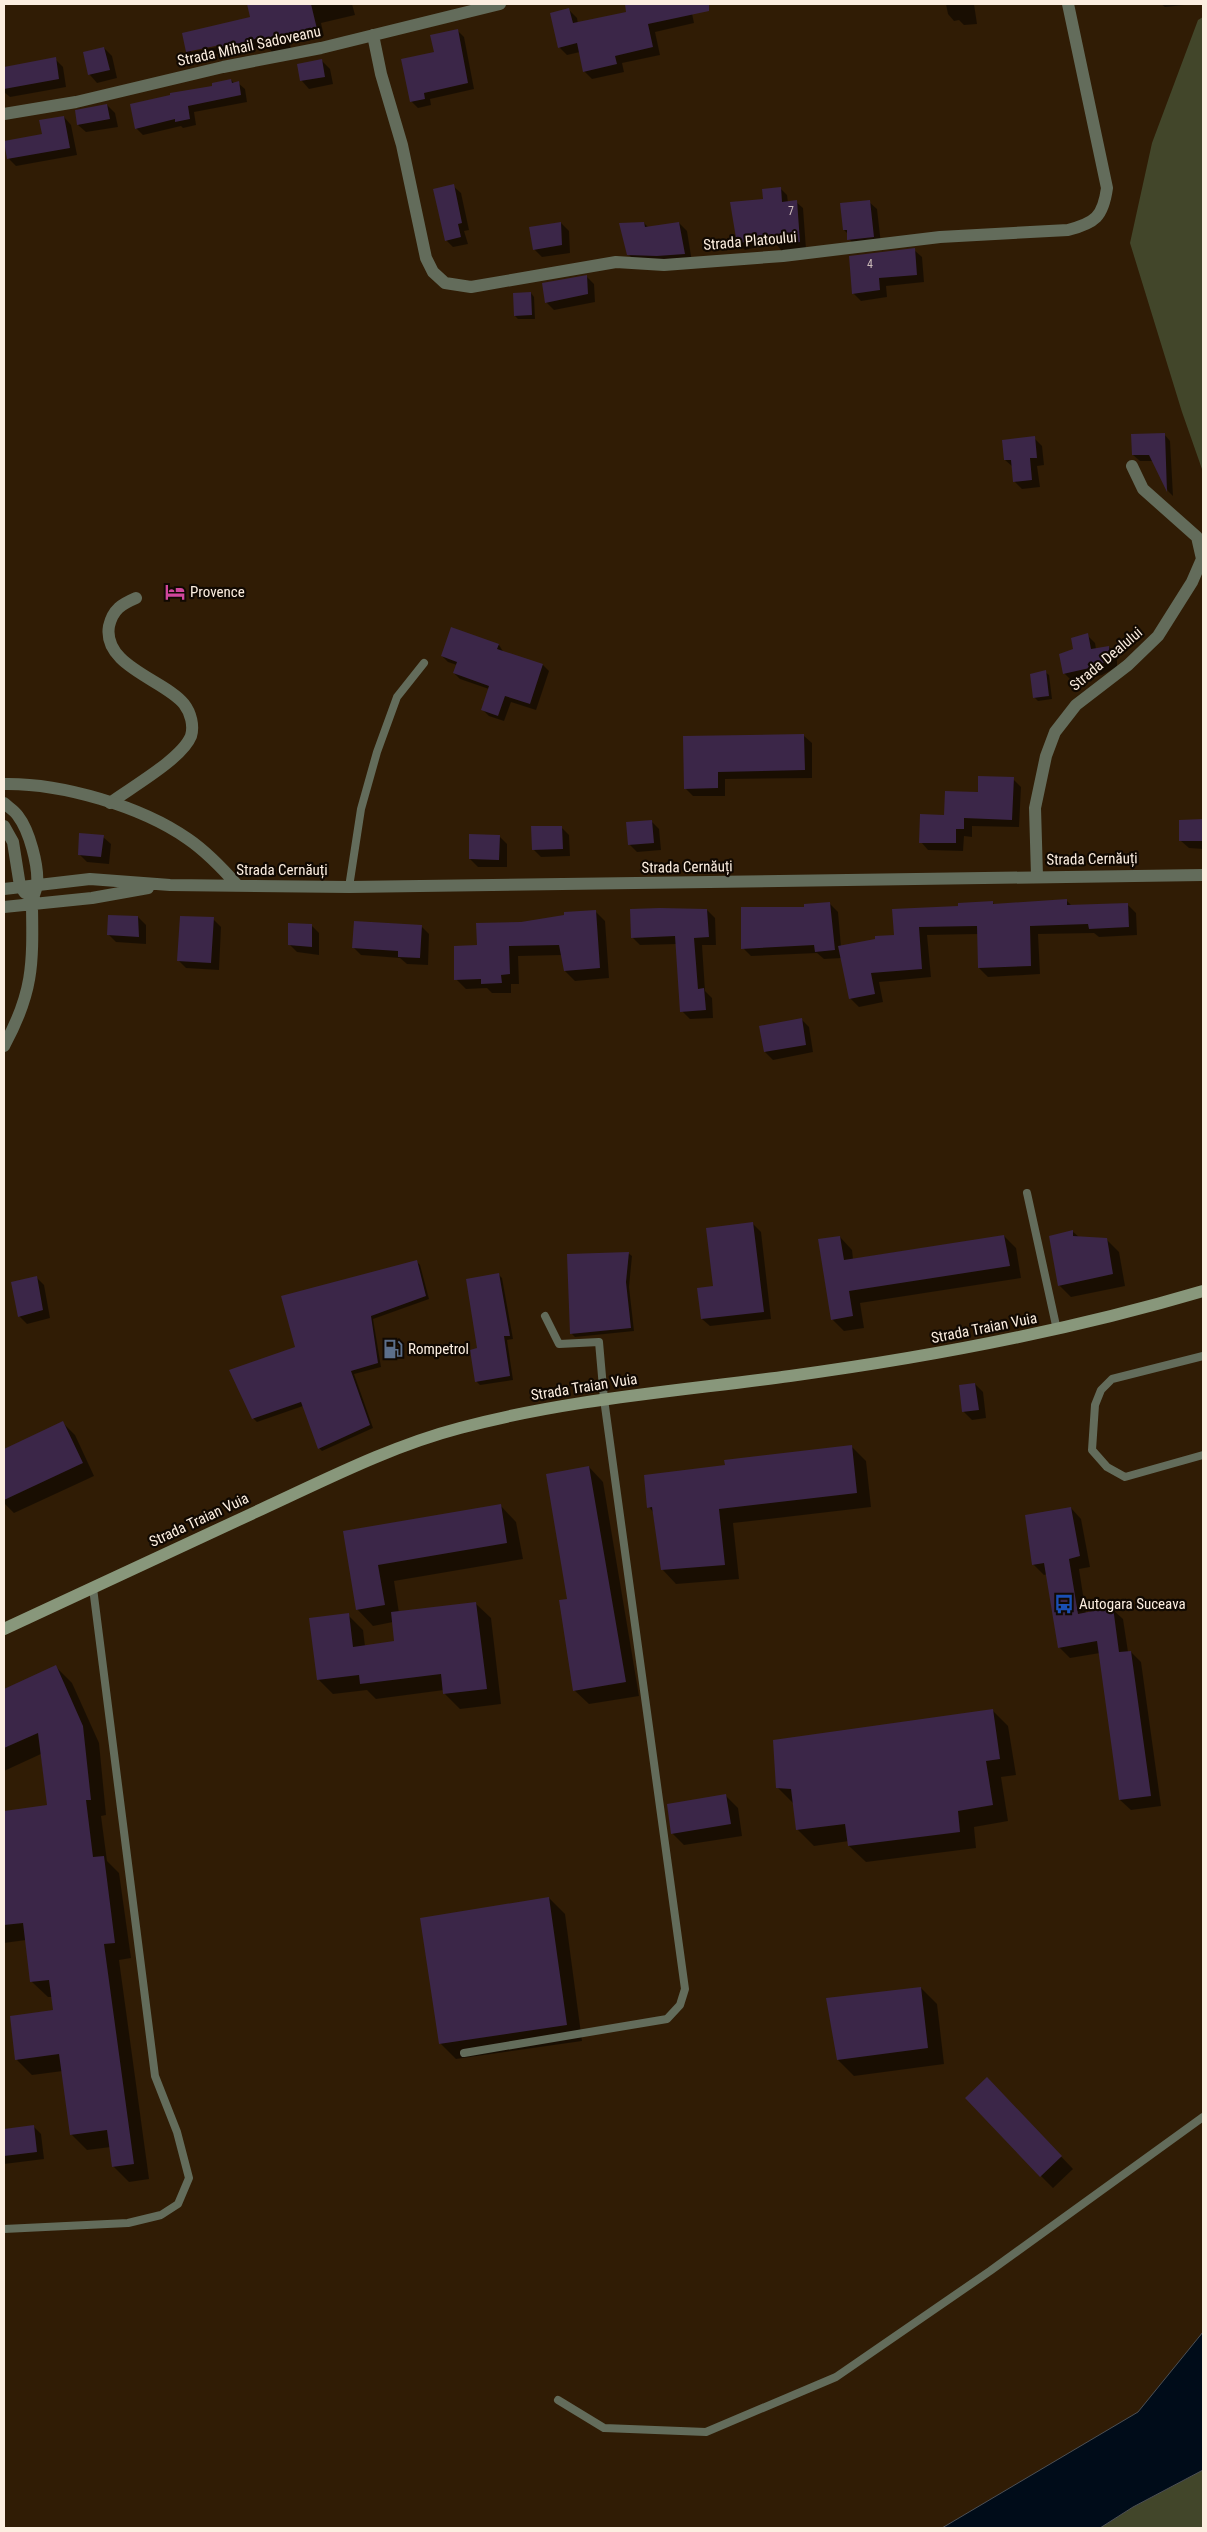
<svg xmlns="http://www.w3.org/2000/svg" width="1207" height="2532" font-family="'Roboto Condensed',sans-serif">
<rect width="100%" height="100%" fill="#301c05"/>
<!-- green -->
<path fill="#42462a" d="M1203,17v455l-21,-60 -52,-169 22,-100 46,-123z
M1203,2470v58h-103l33,-21z"/>
<!-- water -->
<path fill="#000c19" stroke="#4c5055" d="M1203,2332v138l-70,37 -33,21h-158l196,-116z"/>
<!-- shadow -->
<path fill="#0007" fill-rule="evenodd" d="M248,4h104l3,11 -34,8 3,13 -34,8 1,5 -18,4 -7,-8 -37,10 -2,-3 -33,6 -7,-7 64,-33zM226,42l1,3 -36,7v-2z
M626,4h64l4,19 -39,9 5,23 -38,8 2,9 -32,7 -8,-8 -4,-19 -13,3 -8,-8 10,-37 8,8 1,6 50,-11z
M946,4h28l3,20 -13,1 -5,-5 -5,1 -6,-7z
M1161,4h23v1l-19,2z
M457,30l7,7 10,52 -44,10 1,6 -13,3 -7,-7 25,-48z
M104,48l8,8 5,22 -20,5 -7,-8 -6,-22z
M55,59l8,8 3,20 -56,10 -6,-5v-24z
M322,61l8,8 3,15 -24,5 -7,-8 -3,-16z
M231,80l3,3h4l7,6 2,13 -53,10 2,13 -13,3 -2,-2 -38,9 -7,-7 78,-41z
M107,105l8,8 3,14 -32,5 -8,-7z
M64,117l7,8 6,30 -61,11 -8,-8 35,-23z
M453,186l8,7 8,37 -5,1 4,13 -15,3 -7,-7z
M780,188l7,7 1,8 8,-1 7,6 3,41 -24,2 -7,-8 -30,7 -7,-6 -6,-41 32,-3z
M869,202l8,7 4,35 -24,3 -8,-8 -1,-5 -4,-4z
M561,223l8,8 1,22 -28,4 -8,-8z
M644,223l5,5 30,-5 8,8 5,31h-56l-8,-8z
M914,250l8,7 2,25 -38,4 1,11 -26,4 -8,-8z
M587,277l7,7 1,18 -41,8 -8,-8z
M531,293l3,4 1,22h-17l-3,-3z
M1164,434l6,7 3,55 -5,-5 -15,-30h-13l-7,-6z
M1034,438l8,8 2,19 -7,1 3,21 -18,2 -8,-8 -1,-14 -8,-7z
M451,629l48,16 5,8 39,12 6,6 -13,39 -25,-8 -7,19 -15,-5 -6,-6 6,-21 -29,-10 -6,-6 3,-8 -9,-3 -6,-6z
M1087,635l8,8 1,6 13,-2 8,8v12l-15,8 -30,6 -8,-8 10,-23z
M1045,672l4,3 3,24 -14,2 -4,-4z
M804,736l8,7v35l-87,1v17h-32l-8,-8v-50z
M1013,779l8,8 -2,40 -47,-1v11l-8,-1 -1,15 -35,-1 -7,-8 25,-26 33,-23z
M1203,820v29l-14,-1 -8,-7 -1,-20z
M651,821l8,8 2,21 -24,2 -8,-8z
M561,827l8,8 1,21 -29,1 -8,-8z
M499,836l8,8v23h-29l-8,-8z
M103,837l8,7 -2,20 -22,-2 -8,-8z
M1067,901l5,5 55,-2 9,9 1,22 -38,2 -5,-4 -56,1 2,40 -52,3 -9,-9 -1,-34 -51,1 4,42 -52,5 4,20 -24,5 -9,-9 -8,-40 -18,1 -7,-6 -66,3 -8,-8 62,-40 25,-4 8,8 3,35 55,-11 63,-29 34,-4 2,2z
M707,910l8,8 1,27h-14l3,46 7,7 1,20 -23,1 -8,-8 -5,-67 -37,1 -8,-8z
M595,911l10,10 4,57 -34,3 -10,-10 -3,-16 -44,1 1,28h-8v9h-19l-5,-5 -21,1 -10,-10 65,-56z
M138,917l8,8v19l-30,-2 -8,-8z
M213,919l8,8 -2,43 -33,-2 -8,-8z
M311,925l8,8v22l-22,-3 -8,-8z
M421,926l8,8 -1,31 -21,-1 -7,-6 -39,-3 -8,-8z
M801,1019l8,8 4,25 -40,8 -8,-8z
M753,1224l8,8 10,87 -61,7 -8,-7 13,-32z
M1072,1231l7,6 28,3 12,12 6,34 -54,11 -12,-12z
M1004,1236l12,12 5,30 -161,25 4,25 -20,3 -12,-12 8,-82 12,13 1,9z
M628,1253l4,3 -3,31 5,44 -59,6 -4,-4z
M416,1261l4,4 9,34 -56,20 8,48 -27,7 19,54 -51,23 -3,-3 -16,-42 -46,16 -4,-4 44,-70z
M499,1275l3,3 11,61 -6,1 6,40 -33,5 -3,-3 -6,-31 8,-1z
M36,1277l8,8 6,33 -23,6 -8,-8z
M975,1384l8,8 3,26 -14,2 -8,-8z
M63,1423l12,12 19,41 -80,37 -10,-10v-52z
M851,1446l15,15 5,46 -138,16 6,56 -63,5 -14,-15 -9,-57 -4,-5 78,-41z
M589,1467l14,15 36,214 -50,8 -15,-14 -5,-90z
M500,1505l16,17 7,37 -129,22 5,32 76,-10 16,15 10,86 -41,5 -15,-15 -1,-4 -68,9 -9,-9 -34,4 -15,-15 30,-64 15,15 2,16 31,-4 -3,-20 -20,4 -16,-17 -13,-77z
M1071,1508l10,11 9,48 -11,2 7,45 26,-5 11,10 5,33h3l10,10 20,144 -30,4 -11,-10 -20,-147 -30,5 -11,-11 -12,-73 -3,1 -11,-11z
M56,1667l16,16 27,60 7,72 -5,1 6,45 12,12 12,85 -12,2 30,219 -20,3 -16,-16 -2,-19 -24,3 -16,-16 -8,-63 -31,4 -15,-15 37,-49 -2,-14h-4l-16,-15 -6,-42 -22,3v-131l44,-6 -7,-52 -37,17v-81z
M992,1710l16,16 8,49 -15,2 7,44 -34,6 2,21 -110,14 -17,-16v-5l-35,5 -16,-16 -4,-26 -16,-16z
M726,1796l12,12 4,28 -58,9 -12,-12z
M549,1898l16,16 17,127 -126,18 -16,-16z
M921,1988l16,16 7,60 -90,12 -16,-16z
M999,2091l74,78 -20,19 -12,-12z
M33,2126l8,8 3,25 -40,5v-34z"/>
<!-- building -->
<path fill="#3b2648" d="M247,4h64l6,25 -34,8 1,4 -19,6 -2,-10 -42,11 -1,-3 -34,7 -4,-19 68,-16z
M625,4h84v7l-61,13 5,23 -38,9 2,8 -34,8 -6,-29 -19,5 -8,-35 19,-5 4,15 53,-11z
M458,29l10,54 -44,10 1,6 -15,3 -9,-43 33,-7 -4,-17z
M104,47l6,23 -22,5 -5,-23z
M56,57l3,22 -55,10v-22z
M322,59l3,18 -25,4 -3,-17z
M231,79l1,4 7,-2 2,14 -53,11 2,13 -15,3v-3l-40,10 -5,-25 40,-9v-2l42,-7v-3z
M107,104l3,15 -33,6 -2,-15z
M64,116l6,32 -63,11 -3,-18 38,-7 -3,-14z
M454,184l8,39 -4,1 3,13 -16,4 -12,-52z
M781,187l1,15 15,-2 3,42 -26,3 -1,-10 -36,9 -7,-42 33,-3 -1,-10z
M870,200l4,37 -27,3v-10h-4l-3,-27z
M561,222l1,23 -29,5 -4,-23z
M644,222l1,5 34,-5 6,32 -28,2 -30,-1 -8,-32z
M915,248l2,27 -38,3 1,12 -28,4 -3,-38z
M587,275l1,19 -43,9 -3,-20z
M531,292l1,23 -18,1 -1,-23z
M1165,433l2,59 -18,-37h-17l-1,-21z
M1035,436l2,22h-7l2,22 -19,2 -2,-22h-7l-2,-20z
M451,627l48,17 -2,5 46,15 -13,40 -25,-8 -7,20 -17,-6 8,-24 -36,-13 4,-11 -16,-6z
M1088,633l3,16 18,-3 1,14 -16,7 -31,7 -4,-20 14,-5 -2,-11z
M1046,670l3,26 -16,2 -3,-24z
M804,734l1,36 -87,2v16l-34,1 -1,-53z
M978,776l36,1 -2,43 -48,-2v11h-8v14h-37l1,-29 24,1 1,-24 33,1z
M1203,819v22h-24v-21z
M652,820l2,23 -26,2 -2,-23z
M531,826h31l1,23 -31,1z
M79,833l25,2 -3,22 -23,-2z
M469,834l31,1 -1,25 -30,-1z
M1067,899v6l61,-2 1,24 -40,2 -1,-5 -58,2 1,40 -53,2 -1,-42 -58,1 3,42 -51,4 4,21 -26,5 -11,-53 37,-7v-3l19,-1 -2,-26 66,-3v-3l35,-2v3z
M830,902l5,48 -20,2 -1,-7 -73,4v-42h63v-3z
M660,908l47,1 2,28 -15,1 4,51 6,-1 2,22 -26,2 -5,-76 -44,2 -1,-29z
M596,910l4,58 -36,3 -5,-26 -50,1 1,28 -9,1 1,8 -21,1v-5l-27,1v-34l23,-1 -1,-22 45,-1 43,-7v-3z
M108,915l30,1 1,21 -32,-2z
M180,916l34,1 -3,46 -34,-2z
M354,921l68,4 -2,33 -22,-1v-6l-46,-3z
M288,923l24,1v23l-24,-2z
M802,1018l4,27 -42,7 -5,-26z
M753,1222l11,90 -63,7 -4,-31 16,-2 -7,-58z
M1073,1230v6l34,2 6,36 -55,12 -9,-50z
M1004,1235l6,31 -161,25 4,25 -22,4 -13,-81 22,-3 4,24z
M629,1252l-3,30 5,46 -61,6 -3,-80z
M417,1260l9,36 -55,20 7,47 -27,8 19,54 -52,24 -17,-47 -49,17 -23,-49 66,-23 -14,-51z
M499,1273l11,63h-6l6,40 -35,6 -5,-32 7,-2 -11,-69z
M37,1276l6,34 -25,7 -7,-35z
M975,1383l4,27 -17,2 -3,-27z
M63,1421l20,42 -79,37v-51z
M852,1445l5,48 -138,16 6,56 -64,5 -9,-63 -5,1 -3,-33 81,-10 -1,-5z
M589,1466l37,216 -53,9 -14,-91 8,-1 -21,-125z
M501,1504l6,39 -129,22 7,40 -29,5 -13,-79z
M1071,1507l9,49 -11,3 9,55 35,-7 6,45 12,-1 20,145 -32,4 -22,-159 -39,7 -14,-85 -12,2 -7,-50z
M476,1602l11,87 -44,5 -2,-20 -81,10 -1,-9 -42,5 -8,-62 40,-5 4,34 41,-6 -3,-29z
M56,1665l27,61 8,74h-5l7,57 11,-1 11,87 -11,1 30,220 -22,3 -5,-37 -37,5 -11,-81 -44,6 -5,-44 43,-6 -4,-30 -19,2 -7,-59 -19,2v-114l43,-6 -9,-72 -34,15v-59z
M993,1709l7,50 -14,2 7,44 -35,6 2,21 -112,14 -3,-22 -49,6 -5,-41 -15,-1 -3,-48z
M726,1794l5,30 -60,10 -4,-30z
M549,1897l18,128 -128,19 -19,-126z
M921,1987l7,61 -91,12 -11,-62z
M987,2077l75,79 -22,21 -75,-79z
M34,2125l3,27 -33,4v-27z"/>
<g fill="none" stroke-linecap="round" stroke-linejoin="round">
<!-- service -->
<path stroke="#636c5b" stroke-width="8" d="M349,887l12,-78 16,-57 20,-55 27,-34
M1027,1193l30,137
M1203,1356l-91,23 -11,11 -6,15 -3,45 15,17 18,10 78,-22
M464,2053l203,-34 13,-14 5,-16 -81,-590 -5,-57 -40,2 -14,-28
M4,2229l124,-6 33,-8 17,-11 11,-26 -12,-46 -22,-56 -62,-488
M558,2400l46,28 102,4 130,-55 154,-106 213,-154"/>
<!-- minor -->
<path stroke="#636c5b" stroke-width="12" d="M373,35l8,39 21,71 24,113 7,14 12,11 26,4 145,-25 48,3 119,-9 157,-19 128,-7c27,-7 35,-13 39,-42l-39,-184
M4,114l72,-12 147,-35 98,-19 179,-44
M110,803c20,-15 72,-44 81,-67 3,-10 0,-23 -7,-32 -19,-24 -82,-38 -75,-78 4,-17 13,-22 27,-28
M1037,876l-2,-68 11,-52 9,-24 21,-27 52,-40 30,-29 34,-54 10,-23 -5,-22 -54,-48 -11,-23"/>
<!-- tertiary -->
<path stroke="#636c5b" stroke-width="12" d="M4,784c57,-1 137,22 184,55 19,13 35,30 50,47
M4,803c4,4 11,8 14,13 11,14 21,50 19,69 -1,7 -6,14 -5,22 1,58 1,86 -28,139
M4,826l9,16 7,44 5,7
M4,889l86,-10 80,6 179,2 854,-12
M4,907l88,-9 56,-10"/>
<!-- secondary -->
<path stroke="#88977b" stroke-width="12" d="M4,1629c86,-40 172,-80 258,-120 63,-29 129,-63 198,-81 108,-29 219,-37 330,-52 140,-19 278,-45 413,-85"/>
</g>
<!-- icons -->
<defs>
<symbol id="hotel-bare" viewBox="-9 -9 18 18"><path d="M-6-4.5h1.5V1H6V5H4.5V3h-9V5H-6ZM-4 0a1.8 1.8 0 1 1 3.6 0ZM.5 0V-2.5h3Q6-2.5 6 0Z" fill="#d1479c" stroke="#110902" stroke-width="2.5" paint-order="stroke"/></symbol>
<symbol id="fuel-bare" viewBox="-9 -9 18 18"><path d="M-5.5-6h7V0h2V4h1.3V-2.5L3-4.5l.8-.8L6-3V5H2.5V1h-1V6h-7ZM-4.2-4.7v3.2H.2V-4.7Z" fill="#5c6f8a" stroke="#110902" stroke-width="2.5" paint-order="stroke"/></symbol>
<symbol id="bus-bare" viewBox="-9 -9 18 18"><path d="M-5-6H5V4H4V6H2V4H-2V6H-4V4H-5ZM-3.5-4V0h7V-4ZM-3.5 1.2v1.5H-2V1.2ZM2 1.2v1.5H3.5V1.2Z" fill="#1a4fb4" stroke="#110902" stroke-width="2.5" paint-order="stroke"/></symbol>
</defs>
<g fill-rule="evenodd">
<use href="#hotel-bare" x="161" y="578" width="28" height="28"/>
<use href="#fuel-bare" x="379" y="1335" width="28" height="28"/>
<use href="#bus-bare" x="1050" y="1590" width="28" height="28"/>
</g>
<g text-anchor="middle" dominant-baseline="central" stroke-width="4.5" stroke-linejoin="round" paint-order="stroke">
<!-- number labels -->
<g font-size="12" fill="#ccbcba">
<text x="791" y="211">7</text>
<text x="870" y="264">4</text>
</g>
<!-- street labels -->
<g font-size="15" fill="#fceee0" stroke="#110902">
<text transform="translate(249 46) rotate(-12)">Strada Mihail Sadoveanu</text>
<text transform="translate(750 241) rotate(-5)">Strada Platoului</text>
<text transform="translate(1106 659) rotate(-40)">Strada Dealului</text>
<text transform="translate(1092 859) rotate(-1)">Strada Cernăuți</text>
<text transform="translate(687 867) rotate(-1)">Strada Cernăuți</text>
<text x="282" y="870">Strada Cernăuți</text>
<text transform="translate(984 1328) rotate(-11)">Strada Traian Vuia</text>
<text transform="translate(584 1387) rotate(-9)">Strada Traian Vuia</text>
<text transform="translate(199 1520) rotate(-25)">Strada Traian Vuia</text>
</g>
<!-- poi labels -->
<g font-size="15" fill="#fceee0" stroke="#110902" text-anchor="start">
<text x="190" y="592">Provence</text>
<text x="408" y="1349">Rompetrol</text>
<text x="1079" y="1604">Autogara Suceava</text>
</g>
</g>
<!-- border -->
<rect width="1207" height="2532" fill="none" stroke="#fceee0" stroke-width="10"/>
</svg>
